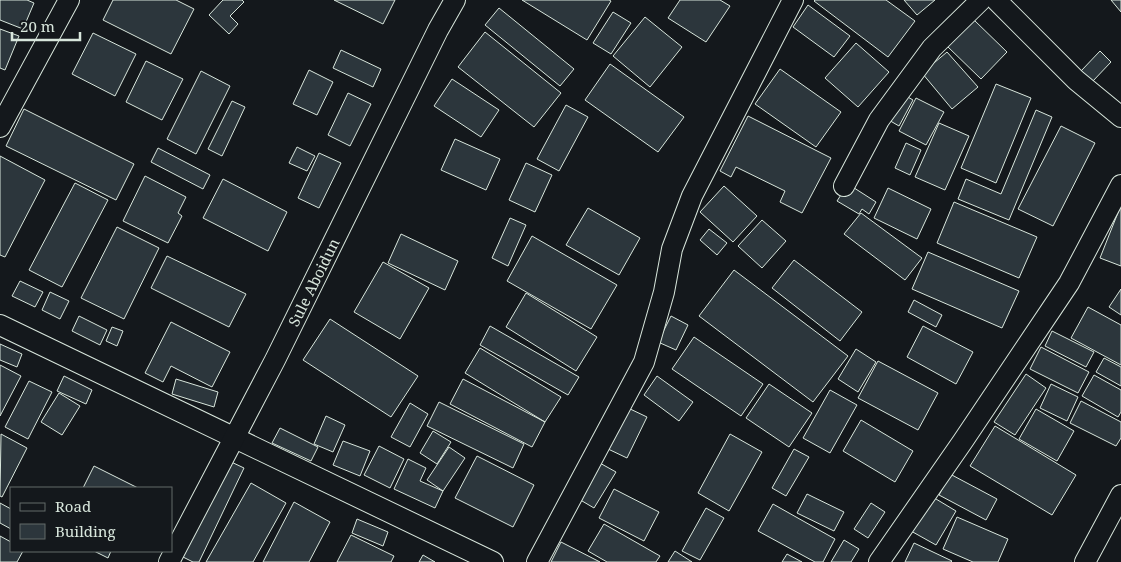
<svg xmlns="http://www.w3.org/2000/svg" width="1121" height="562" font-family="'Noto Serif',serif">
<rect width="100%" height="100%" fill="#14181c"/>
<!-- building -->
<path fill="#2c363c" stroke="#d8e6dc" d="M0,0h27l7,3 -11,26 -23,-9z
M113,0h63l18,9 -23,45 -68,-34z
M223,0h19l2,2 -14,14 8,8 -9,10 -20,-19z
M334,0h61l-12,24z
M522,0h87l2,1 -24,39z
M680,0h40l10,6 -24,36 -38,-24z
M815,0h71l29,21 -27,36 -74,-56z
M904,0h31l-18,15z
M1111,0h10v12z
M808,5l42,31 -16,21 -41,-30z
M499,8l75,61 -14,17 -75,-61z
M613,12l18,11 -20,31 -18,-11z
M645,17l37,30 -32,40 -37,-31z
M973,19l34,33 -26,27 -34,-33z
M0,29l19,7 -14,34 -5,-2z
M485,32l76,61 -27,34 -76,-60z
M93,33l43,21 -21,42 -43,-22z
M856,43l33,29 -31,35 -33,-29z
M341,50l40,19 -8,18 -40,-19z
M1100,51l11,11 -19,20 -11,-11z
M947,52l31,35 -26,22 -30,-36z
M146,61l37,18 -21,41 -36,-18z
M610,64l74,53 -26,35 -73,-52z
M780,69l61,43 -25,35 -61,-43z
M309,70l24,12 -16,33 -24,-11z
M201,71l29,15 -34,68 -29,-15z
M452,79l47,31 -18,27 -47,-31z
M996,84l35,14 -35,85 -35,-15z
M348,93l23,11 -21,42 -22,-11z
M901,93l12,7 -14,26 -12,-7z
M916,98l28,14 -18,33 -27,-14z
M232,101l13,6 -23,49 -14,-7z
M566,105l22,12 -29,54 -22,-12z
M24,109l110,55 -18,36 -110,-54z
M1036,110l16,7 -43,103 -51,-21 8,-20 35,15z
M748,116l83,42 -29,55 -22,-11 5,-11 -49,-24 -5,10 -11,-6z
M939,123l30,13 -24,54 -30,-13z
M1061,126l34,17 -42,83 -35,-17z
M455,139l45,20 -14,31 -45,-20z
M906,143l15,7 -11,25 -15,-7z
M297,147l18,9 -8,15 -18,-8z
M158,148l52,27 -7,14 -52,-27z
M319,153l22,10 -22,45 -21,-10z
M0,156l45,24 -40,77 -5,-2z
M526,163l26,12 -17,37 -26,-12z
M145,176l41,21 -8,16 4,3 -14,27 -45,-22z
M223,179l64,33 -19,39 -65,-33z
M75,183l33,17 -46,87 -33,-17z
M848,184l28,18 -7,12 -7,-5 -3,5 -22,-13z
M724,186l33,30 -24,26 -33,-30z
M888,188l43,21 -14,30 -43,-21z
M954,202l83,35 -18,41 -82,-35z
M1121,205v61l-21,-8z
M588,208l52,30 -21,37 -53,-30z
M861,213l61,45 -17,22 -61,-46z
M510,218l16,7 -18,41 -16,-8z
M762,220l24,21 -24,27 -24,-22z
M117,227l42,21 -35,71 -43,-21z
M709,229l18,14 -10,12 -17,-15z
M401,234l57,27 -13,29 -57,-27z
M532,236l85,49 -26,44 -84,-48z
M928,252l91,39 -17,37 -90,-39z
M167,256l79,38 -17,33 -78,-39z
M794,260l68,52 -22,29 -68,-53z
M383,262l46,26 -29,51 -46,-27z
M734,270l114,86 -35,46 -114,-86z
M20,281l23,11 -8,15 -23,-11z
M1121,289v26l-12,-8z
M50,292l19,9 -9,18 -18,-9z
M526,293l71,44 -21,34 -70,-44z
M914,300l28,15 -6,12 -28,-15z
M1088,307l33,18v40l-50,-27z
M79,316l28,14 -7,15 -28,-14z
M671,316l17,9 -12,25 -18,-8z
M330,319l88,57 -27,41 -88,-57z
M171,322l59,30 -18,35 -41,-21 -8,16 -18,-9z
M490,326l89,51 -11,18 -88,-50z
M923,326l50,26 -17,32 -49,-27z
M112,327l11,4 -6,15 -11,-5z
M1052,331l42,21 -8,15 -41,-21z
M694,337l69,47 -22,32 -69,-47z
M0,344l22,10 -5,13 -17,-7z
M1041,347l48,25 -11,21 -48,-24z
M480,348l81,49 -16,25 -80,-49z
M856,349l20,13 -18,30 -20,-13z
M1104,358l17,9v19l-25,-14z
M878,361l60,32 -20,37 -60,-32z
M0,365l21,11 -21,40z
M1026,374l20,14 -31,47 -21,-13z
M1094,375l27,15v22l-3,5 -36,-21z
M64,376l28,14 -6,14 -29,-13z
M657,376l36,26 -14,19 -35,-26z
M176,379l42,13 -4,15 -42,-13z
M463,379l82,43 -13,25 -82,-43z
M29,381l23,11 -24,47 -23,-12z
M769,384l43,29 -23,34 -43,-29z
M1051,384l27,13 -11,24 -27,-13z
M830,390l27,15 -27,48 -27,-15z
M59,393l21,13 -18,29 -21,-13z
M1081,401l40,21v16l-5,8 -46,-23z
M439,402l85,42 -11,24 -86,-42z
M410,403l18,11 -18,33 -19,-10z
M626,407l21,10 -20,41 -21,-10z
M1036,409l38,22 -17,30 -38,-22z
M326,416l19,9 -12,27 -19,-8z
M861,420l52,31 -18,31 -52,-31z
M995,426l81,49 -24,40 -82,-49z
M280,428l38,19 -7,14 -39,-18z
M433,431l18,11 -14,22 -17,-11z
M1,434l26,14 -25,49 -2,-1z
M730,434l32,18 -33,59 -31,-18z
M343,441l27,10 -10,25 -27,-11z
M379,446l25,13 -14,29 -26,-13z
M449,447l16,11 -22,33 -16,-11z
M794,449l15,8 -23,39 -14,-8z
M477,456l57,29 -21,42 -58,-29z
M408,459l18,9 -6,13 23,10 -8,17 -41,-19z
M227,460l17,8 -45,94h-6l-12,-6z
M598,462l18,10 -22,36 -17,-10z
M94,466l44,22h-55z
M950,474l47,25 -11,21 -47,-25z
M251,483l35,20 -33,59h-47z
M614,489l45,23 -15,29 -45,-23z
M807,494l37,18 -10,19 -37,-18z
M931,496l25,15 -20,34 -25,-14z
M294,502l36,20 -21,40h-46z
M0,503l11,6v20l-11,-6z
M871,503l14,9 -17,26 -14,-9z
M773,504l62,35 -12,23h-8l-57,-31z
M706,508l18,10 -24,42 -18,-9z
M957,517l51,22 -10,23h-25l-30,-13z
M357,519l31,13 -5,14 -31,-13z
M604,524l56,32 -4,6h-49l-19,-11z
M351,535l43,21 -3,6h-54z
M0,536l11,6v9h12l-6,11h-17z
M844,540l15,9 -8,13h-20z
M561,542l39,20h-49z
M914,543l38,18 -1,1h-46z
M94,551h17l-3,7z
M675,551l17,11h-24z
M787,554l15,8h-20z
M423,555l12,7h-16z"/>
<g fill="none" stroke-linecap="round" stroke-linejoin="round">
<defs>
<g id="street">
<path d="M996,0l80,80 45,37"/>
<path d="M0,127l69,-127"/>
<path d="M844,186l35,-66 53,-72 49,-48"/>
<path d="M0,325l493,237"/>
<path id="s1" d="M169,562l106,-202 163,-330 17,-30"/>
<path d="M537,562l107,-200 20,-70 8,-43 20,-53 101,-196"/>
<path d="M879,562l84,-121 106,-158 52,-98"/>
<path d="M1085,562l36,-67"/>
</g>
</defs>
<!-- street casing -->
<use href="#street" stroke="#d8e6dc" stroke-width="22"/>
<!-- street -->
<use href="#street" stroke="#14181c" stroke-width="20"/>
</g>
<g text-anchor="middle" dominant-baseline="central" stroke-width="4" stroke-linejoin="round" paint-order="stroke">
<!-- street labels -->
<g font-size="15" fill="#d8e6dc" stroke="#14181c">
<text stroke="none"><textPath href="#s1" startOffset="315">Sule Aboidun</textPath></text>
</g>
</g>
<!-- legend -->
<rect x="10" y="487" width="162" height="65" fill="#14181c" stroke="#626a69"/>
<rect x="20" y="503" width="25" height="8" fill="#14181c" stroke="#626a69"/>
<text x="55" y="512" font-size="15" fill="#d8e6dc">Road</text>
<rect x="20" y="524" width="25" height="15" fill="#2c363c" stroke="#626a69"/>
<text x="55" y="537" font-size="15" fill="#d8e6dc">Building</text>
<!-- scale -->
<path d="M12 32v8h68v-8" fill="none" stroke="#d8e6dc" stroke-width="2.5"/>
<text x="20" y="32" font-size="15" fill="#d8e6dc" stroke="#14181c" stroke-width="4" paint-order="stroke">20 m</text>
</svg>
